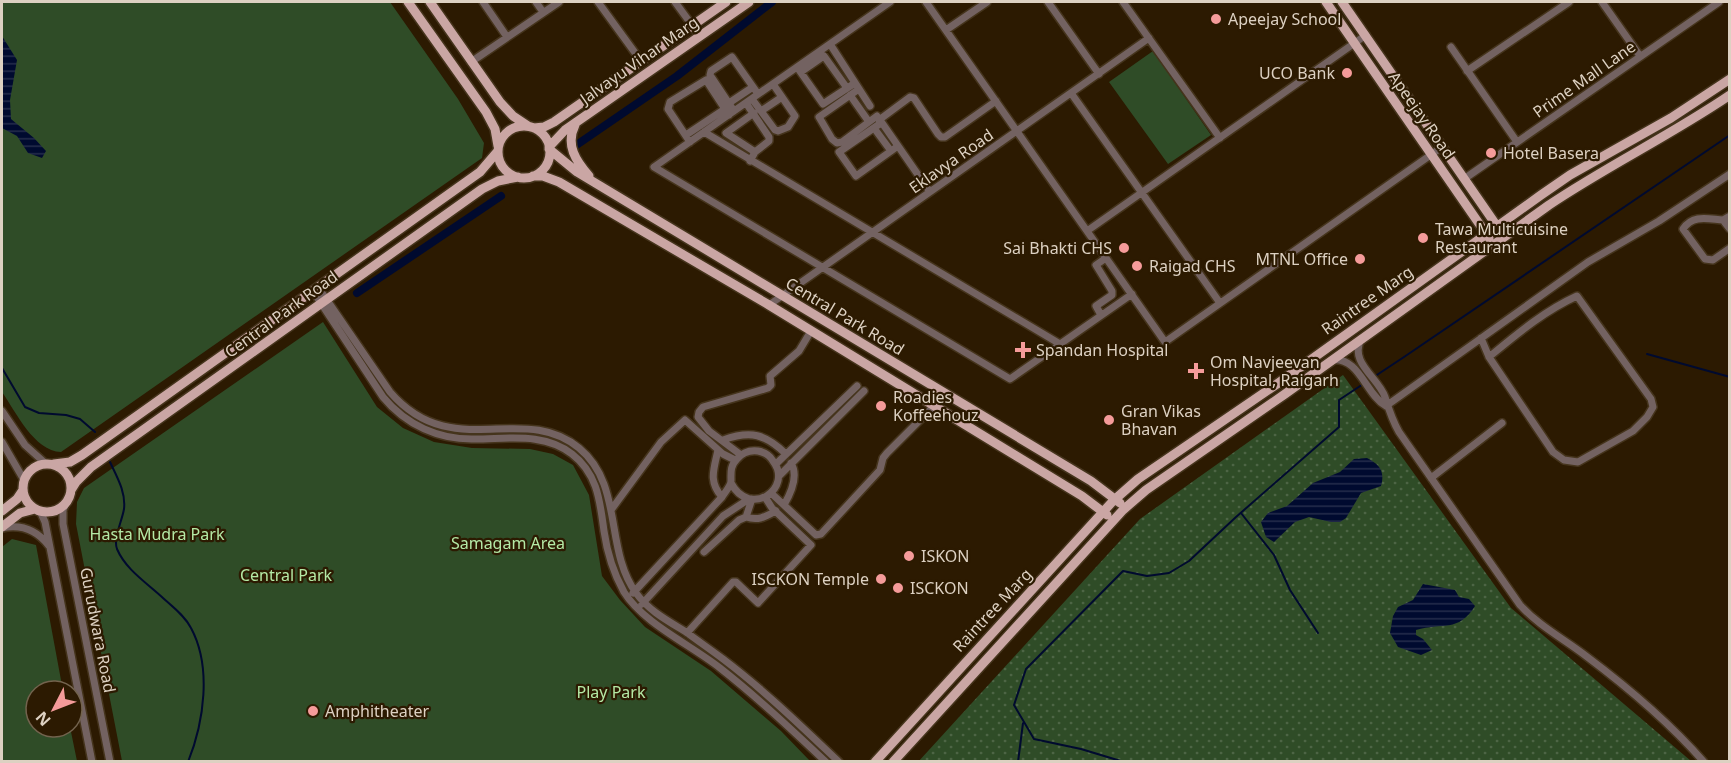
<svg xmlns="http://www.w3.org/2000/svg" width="1731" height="763" font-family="'Noto Sans',sans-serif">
<defs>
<pattern id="grass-dots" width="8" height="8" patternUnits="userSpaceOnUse" patternTransform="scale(1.5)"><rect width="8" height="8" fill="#2f4c27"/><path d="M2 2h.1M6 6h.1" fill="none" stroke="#4d6545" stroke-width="1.8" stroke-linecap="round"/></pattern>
<pattern id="water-rules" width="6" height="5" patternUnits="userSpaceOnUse" patternTransform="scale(1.5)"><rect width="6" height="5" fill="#000a2f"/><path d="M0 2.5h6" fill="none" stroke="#252d4c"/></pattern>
</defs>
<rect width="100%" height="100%" fill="#2c1a01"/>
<!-- grass -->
<path fill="url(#grass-dots)" d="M1343,375l168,233 180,153 -773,1 222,-243z"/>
<!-- park -->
<path fill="#2f4c27" d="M2,2h388l68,97 26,44 -2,15 -421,294c-27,-1 -45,-40 -59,-60z
M1153,51l58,84 -43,29 -59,-82z
M323,322l54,85 26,21 31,14 38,6 58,1 23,5 20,11 16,30 13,81 18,24 25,27 66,44 70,60 29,30h-688l-46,-237 1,-22 7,-14z
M12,539l24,6 27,146h-27v36h34l7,34h-75v-214z"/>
<!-- water -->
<path fill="url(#water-rules)" d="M2,36l15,24 -7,40 1,19 23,19 12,13 -4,7 -14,-5 -11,-17 -15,-8z
M1367,458c13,7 18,13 14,28l-20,7 -15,25 -6,4h-9l-22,-5 -14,5 -21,20 -8,-5 -5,-15 7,-9 19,-7 26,-23 27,-11 14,-13z
M1423,584l32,6 4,7 10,2 6,7c-17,27 -32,16 -59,24v5l7,4 9,11 -11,5 -23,-8 -8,-14 3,-17 5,-9 15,-7z"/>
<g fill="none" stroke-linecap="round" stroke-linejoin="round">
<!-- stream -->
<path stroke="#000a2f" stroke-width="2" d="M1647,354l83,23
M2,368l23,39 14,6 27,2 14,4 15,13
M110,462c7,15 16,30 14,47 -2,12 -11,30 -7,40 9,21 30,34 46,49 10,9 22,18 28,30 21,39 13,94 -3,134
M1241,513l33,42 16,35 28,43
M1018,762l5,-39
M1124,762l-43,-13 -47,-10 -20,-34 12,-36 97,-98 24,5 22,-3 20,-12 47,-44 103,-90v-27l65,-43 326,-222"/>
<!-- canal -->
<path stroke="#000a2f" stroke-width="8" d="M575,146l102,-70 95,-74
M357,293l144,-97"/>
<defs>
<path id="minor" d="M483,2l24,35
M536,2l7,10
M598,2l43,59
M675,2l25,34
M890,2l-236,165 356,212 122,-85
M926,2l239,340 277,-195
M1048,2l51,72
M1123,2l97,136
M1602,2l38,54
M946,30l41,-28
M830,44l40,62
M1451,47l66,95
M471,62l88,-60
M797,67l26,37 32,-21
M1467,71l102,-69
M801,72l23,-16 23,32
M859,89l-40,28 13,22 5,4 5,-1 35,-26
M1071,93l149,210
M850,95l19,27
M752,99l23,31 3,1 10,-4 7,-11 -22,-32
M729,103l24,-16
M746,103l23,34v4l-14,11 -5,9
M734,111l-24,-36 1,-4 21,-14 26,37
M761,111l21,-14
M754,113l-28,20 29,19
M879,120l31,-23 4,1 24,36 3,3h4l51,-36
M880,120l50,72
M881,123l-42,29 17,24 42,-30
M874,128l17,23
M704,132l356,212
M686,135l39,-26
M690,142l-22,-33 2,-7 36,-22 23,35
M1464,179l255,-177
M1730,216l-7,4 7,9
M1723,220c-15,-1 -30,-6 -40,9l22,30 8,1 17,-12
M1087,231l279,-196
M318,287l72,105c62,72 132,9 189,56 45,37 25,101 57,145 13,18 32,28 50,39 12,9 25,18 37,27 41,31 78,67 116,103
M313,291l70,106c23,28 56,43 92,42 33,0 69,-7 97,15 26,20 28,48 32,77 3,21 10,43 20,61 19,31 67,53 96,76 37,29 71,61 106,94
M769,305l380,-267
M1101,315l-5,-9 16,-11v-4l-16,-26 10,-7
M1481,338l8,19 64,95 11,8 14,2 55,-31 14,-14 6,-10 -2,-8 -74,-103c-33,15 -60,38 -88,61
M1361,339c-12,24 17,38 24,58 4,13 7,23 14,35l121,173c19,21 44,34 66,51 44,33 82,65 118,106
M1332,360c28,-3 33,34 54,46
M1386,406l202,-144 71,-41 71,-47
M2,411l23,34 20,18
M723,440c28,-10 42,-6 63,14
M2,442l22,38
M718,450c-4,19 -10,31 4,47
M741,455l-32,-24 -11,-14 1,-5 4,-5 65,-19 3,-3 -1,-9 29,-25 12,-20
M776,464l81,-78
M779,476l85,-85
M1431,478l71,-55
M771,493l45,42 5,-1 59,-64 3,-12 4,-5 47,-47
M66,503l-3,7v14l47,238
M784,505c7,-12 15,-29 7,-42
M611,510l50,-68 24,-22 38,34 12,6
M40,511l5,11 47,240
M746,517c12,4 19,0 30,-6
M2,528c19,-4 35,2 47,18
M704,552l35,-32 7,-3 6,-18
M633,593l89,-96c3,-5 9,-11 9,-16 0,-9 -1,-15 6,-22 5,-6 13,-9 21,-8 6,1 12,5 15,10 21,27 -23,58 -42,22
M642,604l81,-88 26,-17
M687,633l46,-51h3l22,21 53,-58 -39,-37 -7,-11"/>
<path id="major" d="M408,2l78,110 9,17 3,17
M430,2l70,100 13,14 15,10
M1326,2l163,236
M1342,2l159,230
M575,125c-10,20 1,36 14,51
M498 152a26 26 0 1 1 52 0a26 26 0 1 1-52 0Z
M534,128l10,-1 10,-5 172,-120
M549,147l16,-17 184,-128
M549,149l28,23 514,309 29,22
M533,176h10l16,6 210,123 313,191 25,19
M23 488a24 24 0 1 1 48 0a24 24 0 1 1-48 0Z
M54,464l16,-2 12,-7 398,-283 18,-21
M71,490l5,-8 15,-15 391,-278 16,-8 20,-4
M2,511l15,-12 6,-9
M2,527l18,-14 15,-4
M875,762l238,-261 25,-22 139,-95 264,-189 29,-20 101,-57 59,-39
M893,762l230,-252 23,-20 139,-96 264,-189c58,-39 122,-70 181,-110"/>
</defs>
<!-- minor casing -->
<use href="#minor" stroke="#45341c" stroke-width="10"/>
<!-- major casing -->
<use href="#major" stroke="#45341c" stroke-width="12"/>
<!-- minor -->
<use href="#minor" stroke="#736261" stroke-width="7"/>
<!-- major -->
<use href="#major" stroke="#caa6a4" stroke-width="9"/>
</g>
<!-- markers -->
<g fill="#f59b9a" stroke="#2c1a01" stroke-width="2">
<circle cx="1216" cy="19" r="6"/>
<circle cx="1347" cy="73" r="6"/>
<circle cx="1491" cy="153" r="6"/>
<circle cx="1423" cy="238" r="6"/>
<circle cx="1124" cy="248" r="6"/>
<circle cx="1360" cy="259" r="6"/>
<circle cx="1137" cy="266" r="6"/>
<path d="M1020 341h6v6h6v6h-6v6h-6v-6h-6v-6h6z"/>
<path d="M1193 362h6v6h6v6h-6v6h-6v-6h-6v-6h6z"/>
<circle cx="881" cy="406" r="6"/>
<circle cx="1109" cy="420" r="6"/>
<circle cx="909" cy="556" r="6"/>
<circle cx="881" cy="579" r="6"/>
<circle cx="898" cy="588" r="6"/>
<circle cx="313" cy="711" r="6"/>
</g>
<g text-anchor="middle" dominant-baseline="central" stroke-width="4.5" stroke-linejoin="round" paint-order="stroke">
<!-- poi labels -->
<g font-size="16" fill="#ddd1c2" stroke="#2c1a01" text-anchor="start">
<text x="1228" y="19">Apeejay School</text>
<text x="1335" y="73" text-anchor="end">UCO Bank</text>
<text x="1503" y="153">Hotel Basera</text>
<text x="1435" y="229">Tawa Multicuisine<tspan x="1435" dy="18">Restaurant</tspan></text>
<text x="1112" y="248" text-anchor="end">Sai Bhakti CHS</text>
<text x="1348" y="259" text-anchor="end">MTNL Office</text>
<text x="1149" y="266">Raigad CHS</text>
<text x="1036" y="350">Spandan Hospital</text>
<text x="1210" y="362">Om Navjeevan<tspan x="1210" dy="18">Hospital, Raigarh</tspan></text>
<text x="893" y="397">Roadies<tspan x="893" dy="18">Koffeehouz</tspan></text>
<text x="1121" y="411">Gran Vikas<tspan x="1121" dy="18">Bhavan</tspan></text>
<text x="921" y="556">ISKON</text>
<text x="869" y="579" text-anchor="end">ISCKON Temple</text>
<text x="910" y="588">ISCKON</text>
<text x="325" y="711">Amphitheater</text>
</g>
<!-- street labels -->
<g font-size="16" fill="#ddd1c2" stroke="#2c1a01">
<text transform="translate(639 60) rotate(-35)">Jalvayu Vihar Marg</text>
<text transform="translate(1584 79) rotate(-35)">Prime Mall Lane</text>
<text transform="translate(1422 115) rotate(55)">Apeejay Road</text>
<text transform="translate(951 161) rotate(-35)">Eklavya Road</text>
<text transform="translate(1367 300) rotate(-35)">Raintree Marg</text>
<text transform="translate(281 314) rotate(-36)">Central Park Road</text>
<text transform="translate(845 316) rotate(31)">Central Park Road</text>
<text transform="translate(992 610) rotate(-47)">Raintree Marg</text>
<text transform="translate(98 630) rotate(79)">Gurudwara Road</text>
</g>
<!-- park labels -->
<g font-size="16" fill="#b4e9a5" stroke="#2c1a01">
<text x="157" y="534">Hasta Mudra Park</text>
<text x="508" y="543">Samagam Area</text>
<text x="286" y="575">Central Park</text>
<text x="611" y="692">Play Park</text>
</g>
</g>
<!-- border -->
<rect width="1731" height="763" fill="none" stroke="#ddd1c2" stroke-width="6"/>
<!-- north arrow -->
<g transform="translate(54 709) rotate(228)"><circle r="28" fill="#2c1a01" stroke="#73634e" stroke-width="1.5"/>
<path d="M0-4.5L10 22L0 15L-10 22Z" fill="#f59b9a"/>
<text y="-9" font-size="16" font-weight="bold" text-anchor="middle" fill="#ddd1c2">N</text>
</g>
</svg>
